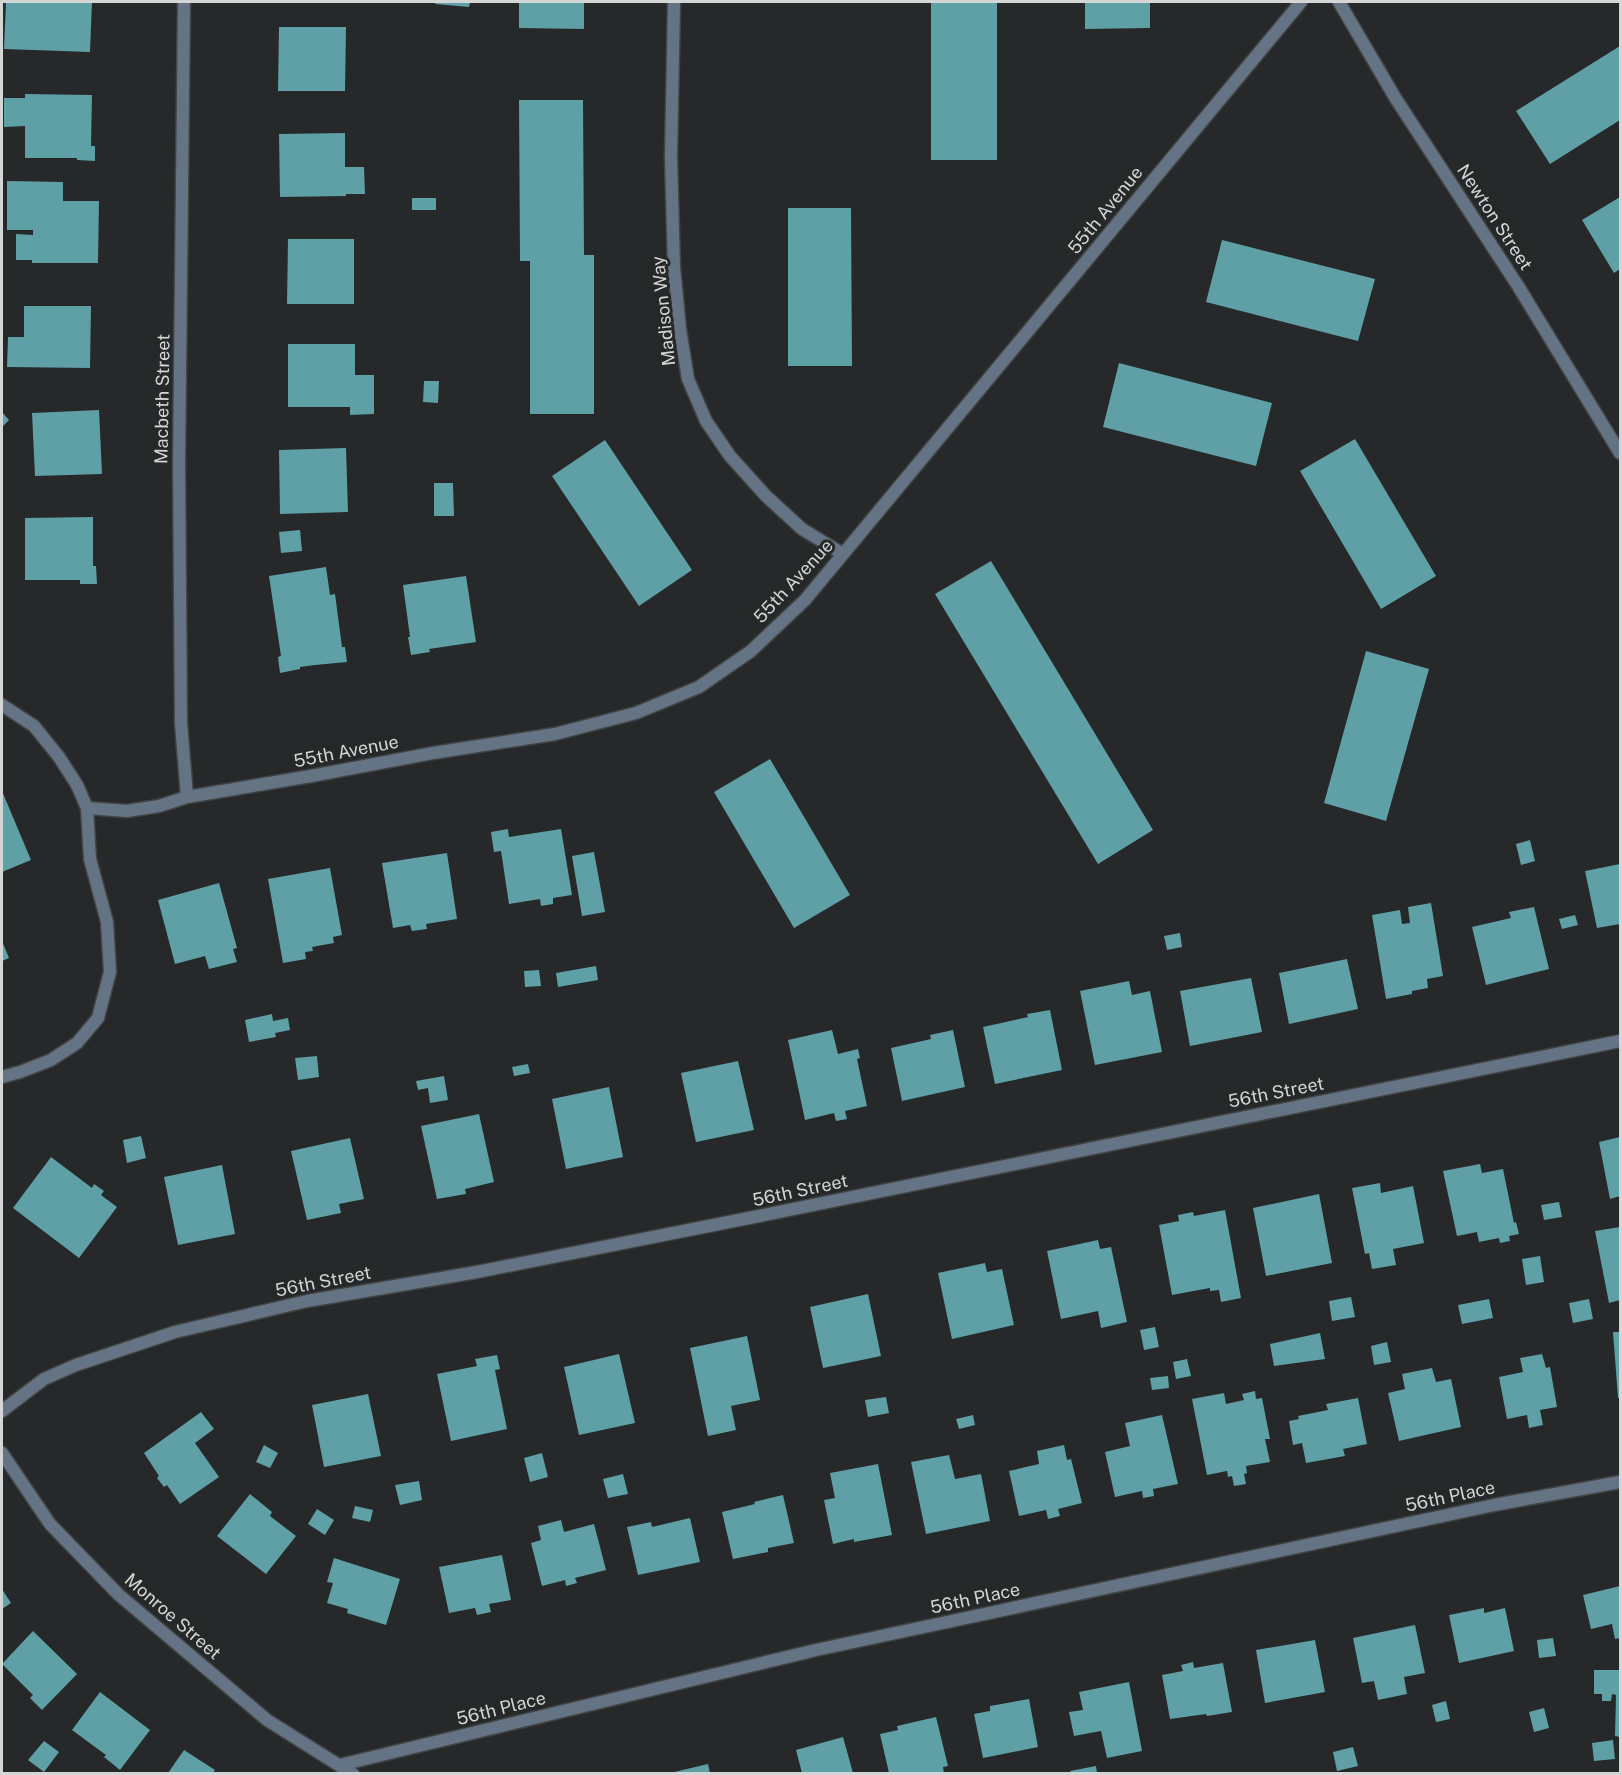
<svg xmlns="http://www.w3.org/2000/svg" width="1622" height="1775" font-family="'Public Sans',sans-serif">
<rect width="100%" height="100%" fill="#262829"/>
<!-- building -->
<path fill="#5ea0a6" d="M6,2h86l-2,50 -86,-3z
M436,2h34l-1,5 -34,-3z
M519,2h65v27l-65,-1z
M931,2h66v158h-66z
M1085,2h65v26l-65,1z
M279,27h67l-1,64h-67z
M1620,46v74l-70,44 -34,-53z
M25,94l67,1 -1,51h4v15l-18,-1v-2h-52v-32l-21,1v-29h21z
M519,100h64l1,155h10v159h-64v-153h-10z
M345,133v34h19l1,27h-19v2l-66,1 -1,-63z
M7,181l56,1v19h36l-1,62h-66v-3h-16v-26l17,1v-5h-26z
M1620,197v72l-6,4 -32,-53z
M412,198h24v12h-24z
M788,208h63l1,158h-64z
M288,239h66v65h-67z
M1222,240l153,39 -17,62 -152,-39z
M24,306h67l-1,62 -83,-1 1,-30h16z
M288,344h67v31h19v39l-24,1v-8h-62z
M1119,363l153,40 -16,63 -153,-39z
M424,381h15l-1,22 -15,-1z
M99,410l3,64 -67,2 -3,-63z
M2,412l7,8 -7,7z
M1355,439l81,137 -55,33 -81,-138z
M605,440l87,130 -53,36 -87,-130z
M346,448l2,64 -68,2 -1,-64z
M434,483h19l1,33h-20z
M93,517v49h3l1,18h-17v-4h-55v-62z
M300,530l2,21 -21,2 -2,-21z
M991,561l162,269 -55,34 -163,-270z
M326,567l4,28 5,-1 7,53h3l2,15 -32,3 -15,2v2l-20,4 -2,-16 3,-1 -12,-80z
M466,576l10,66 -47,7 1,3 -19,3 -3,-18h2l-7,-52z
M1366,651l63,18 -43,152 -62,-18z
M770,759l80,136 -56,33 -80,-136z
M2,791l29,69 -29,12z
M508,829l1,8 52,-8 11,66 -19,3v6l-12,2 -1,-7 -31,5 -8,-53 -7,1 -3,-20z
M1530,840l5,21 -14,4 -5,-21z
M594,852l11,60 -23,4 -10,-60z
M447,853l10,66 -31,5 1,5 -15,2 -2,-6 -17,3 -11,-65z
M1620,864v60l-23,4 -12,-57z
M330,868l12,67 -9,2 1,6 -22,4 1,4 -8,1 1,7 -23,4 -15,-84z
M219,883l18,65 -4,1 4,13 -28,7 -4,-13 -30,8 -17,-64z
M1431,903l12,73 -16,3 1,9 -16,3v3l-26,5 -14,-84 28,-5 2,14 8,-1 -2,-16z
M1534,907l15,62 -63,16 -14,-58 39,-9 -2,-6z
M1575,915l3,10 -16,4 -3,-10z
M1180,933l2,14 -15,3 -3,-14z
M2,941l7,17 -7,3z
M1347,959l11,50 -69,15 -10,-51z
M596,966l2,14 -40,7 -2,-14z
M539,970l2,16 -16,1 -1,-16z
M1251,978l11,54 -72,14 -10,-55z
M1129,981l3,14 18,-4 12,61 -67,13 -15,-74z
M1050,1010l12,60 -67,14 -12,-57 45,-10 -1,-3z
M272,1014l1,7 15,-3 2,12 -15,3 1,4 -27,5 -4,-22z
M832,1030l6,24 20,-5 2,9 -3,1 10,47 -22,5 2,8 -11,2 -2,-8 -29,7 -17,-80z
M953,1030l12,57 -63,14 -11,-53 40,-9 -1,-4z
M317,1056l2,21 -21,3 -3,-22z
M738,1061l16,69 -58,12 -15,-69z
M528,1064l2,9 -16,3 -2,-9z
M444,1076l4,24 -18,3 -2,-15 -10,2 -2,-9z
M609,1087l14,70 -57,12 -14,-70z
M479,1114l15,68 -29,7 1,5 -29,5 -16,-73z
M141,1136l5,22 -19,5 -4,-23z
M1620,1137v59l-10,3 -11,-57z
M350,1138l14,61 -25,5 2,9 -34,7 -16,-69z
M51,1157l41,31 2,-4 10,7 -3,4 16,12 -38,51 -66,-50z
M1480,1164l2,9 21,-4 11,54 2,-1 3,12 -10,2 1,5 -10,2 -1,-5 -20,4 -2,-10 -20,4 -14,-65z
M222,1165l13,69 -57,11 -14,-68z
M1380,1183l1,10 32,-7 11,57 -31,6 3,16 -24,4 -3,-16 -4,1 -13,-66z
M1319,1194l13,69 -66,13 -13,-68z
M1559,1202l3,15 -18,3 -3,-15z
M1225,1210l16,88 -20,4 -2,-12 -9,1v-3l-38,7 -13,-70 20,-4 -1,-6 15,-3 1,4z
M1620,1227v73l-11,3 -14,-72z
M1098,1240l2,9 11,-2 16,75 -26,6 -3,-17 -37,8 -14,-68z
M1540,1256l4,26 -18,3 -4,-26z
M985,1263l2,9 15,-3 12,56 -62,14 -14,-66z
M868,1294l13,62 -58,12 -13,-61z
M1351,1297l4,20 -23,4 -3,-20z
M1489,1299l4,19 -31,6 -4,-19z
M1589,1299l4,20 -20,4 -4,-20z
M1155,1327l4,20 -15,3 -4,-20z
M1613,1332h7v66h-2z
M1320,1333l5,26 -51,7 -4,-22z
M747,1336l13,64 -29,6 5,24 -28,6 -18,-88z
M1387,1342l4,20 -17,3 -3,-19z
M619,1354l16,69 -56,12 -15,-68z
M1542,1354l4,14 4,-1 7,40 -17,3 3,15 -14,3 -2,-13 -20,4 -8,-42 24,-5 -3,-14z
M497,1355l3,14 -5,1 12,59 -56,12 -14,-67 40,-8 -2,-7z
M1187,1359l4,17 -15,3 -3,-17z
M1432,1368l4,14 15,-3 10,48 -62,14 -11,-48 17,-4 -3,-15z
M1168,1376l1,12 -17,2 -2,-12z
M1255,1391l1,8 6,-1 8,41h-5l5,23 -24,4 1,7 -3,1 2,10 -12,2 -2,-10 -4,1 -1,-6 -20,4 -15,-76 32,-6 2,11 18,-4 -2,-6z
M368,1394l13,62 -57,11 -12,-62z
M886,1397l3,16 -21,4 -3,-17z
M1358,1398l9,46 -24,5 2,7 -39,7 -4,-20 -9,2 -4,-24 10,-2 -1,-3 30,-6 -2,-6z
M201,1412l13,17 -19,14 24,34 -39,27 -13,-19 -3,2 -7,-9 2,-2 -15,-23z
M973,1415l2,10 -16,4 -3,-10z
M1162,1415l16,69 -25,5 1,7 -11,2 -1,-7 -27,6 -10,-45 25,-6 -5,-23z
M264,1445l14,8 -8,15 -14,-6z
M1064,1445l3,15 4,-1 11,44 -24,6 2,7 -12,3 -2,-9 -27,6 -10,-45 30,-7 -2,-13z
M542,1453l6,24 -18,5 -6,-24z
M949,1455l6,24 26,-5 9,47 -64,13 -15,-72z
M878,1464l14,71 -38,7v-3l-21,5 -9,-44 11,-2 -5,-25z
M623,1474l5,20 -20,4 -5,-19z
M419,1481l3,19 -22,5 -5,-20z
M250,1494l22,18 -2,4 26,20 -30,38 -49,-38z
M783,1495l11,48 -26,5v4l-35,7 -11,-47 33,-8 -1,-2z
M355,1506l18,4 -3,12 -18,-4z
M317,1509l17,11 -9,15 -17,-11z
M690,1518l10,44 -62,13 -11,-48 24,-5 1,5z
M561,1520l3,12 30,-8 12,46 -31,8 2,5 -11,3 -1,-6 -23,6 -11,-43 10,-3 -3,-14z
M502,1555l9,45 -22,4 2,8 -14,3 -2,-7 -26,5 -10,-46z
M334,1558l66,21 -14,46 -39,-12 1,-4 -21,-6 6,-20 -6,-1z
M1620,1586v52l-5,1 -3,-15 -21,5 -8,-34z
M2,1589l9,14 -9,6z
M1484,1608v5l21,-5 9,43 -55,12 -10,-48z
M1415,1625l10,48 -21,4 3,17 -29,6 -4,-19 -12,2 -9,-45z
M33,1631l44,43 -35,36 -12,-12 3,-3 -31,-31z
M1553,1638l3,18 -17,2 -2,-18z
M1315,1640l10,52 -60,11 -9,-53z
M1193,1662l1,6 29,-5 9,49 -25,4 -1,-2 -36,5 -8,-44 21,-4 -2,-6z
M1594,1670h26v67l-5,-1 1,-41 -4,-1 -1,7h-9v-7h-8z
M1129,1682l13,69 -35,7 -6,-27 -27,5 -5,-24 14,-2 -4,-18z
M100,1692l50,38 -30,40 -16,-13 2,-2 -34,-25z
M1029,1699l9,48 -55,11 -9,-44 16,-3v-5z
M1446,1701l4,18 -14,3 -4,-17z
M1544,1708l5,20 -15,4 -5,-20z
M936,1717l12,49 -5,1 1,6h-55l-9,-39 18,-4 -1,-4z
M843,1737l10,36h-51l-6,-23z
M1613,1740l2,19 -21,2 -2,-18z
M44,1741l15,11 -15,20 -16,-12z
M1353,1747l5,19 -21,5 -4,-19z
M184,1750l31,20 -2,3h-45z
M708,1764l2,9h-40z
M1096,1766l1,7h-26l-1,-2z"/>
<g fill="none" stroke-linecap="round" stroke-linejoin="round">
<defs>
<path id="lane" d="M2,705l32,21 25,31 18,28 10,23 3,51 17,63 3,50 -12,46 -21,25 -26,17 -31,12 -18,5"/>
<path id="street" d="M184,2l-5,461 2,260 6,74
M674,2l-3,155 3,110 6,62 8,50 18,42 24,35 36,40 36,33 41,25
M1339,2l57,97 122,187 102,167
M87,808l40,3 32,-5 28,-9 124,-21 122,-23 122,-19 81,-21 63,-26 52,-36 54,-51 496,-598
M2,1411l42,-32 32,-14 99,-33 132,-31 170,-29 282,-56 861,-175
M2,1453l48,71 69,71 148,125 86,54
M340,1765l476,-115 678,-145 126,-23"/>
</defs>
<!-- lane casing -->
<use href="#lane" stroke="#424445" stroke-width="15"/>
<!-- street casing -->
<use href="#street" stroke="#424445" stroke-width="15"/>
<!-- lane -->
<use href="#lane" stroke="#657484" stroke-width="12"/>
<!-- street -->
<use href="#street" stroke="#657484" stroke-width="12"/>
</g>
<g text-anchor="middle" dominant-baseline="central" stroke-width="6" stroke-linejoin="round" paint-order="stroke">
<!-- street labels -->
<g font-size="18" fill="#d4d6d6" stroke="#262829">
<text transform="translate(1105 210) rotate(-51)">55th Avenue</text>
<text transform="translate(1495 217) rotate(57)">Newton Street</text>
<text transform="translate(663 311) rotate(-96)">Madison Way</text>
<text transform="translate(162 399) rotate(-89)">Macbeth Street</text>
<text transform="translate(793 581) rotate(-47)">55th Avenue</text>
<text transform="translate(346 751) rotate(-11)">55th Avenue</text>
<text transform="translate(1276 1092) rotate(-11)">56th Street</text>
<text transform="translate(800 1190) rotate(-12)">56th Street</text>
<text transform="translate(323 1281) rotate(-11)">56th Street</text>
<text transform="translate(1450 1496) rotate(-12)">56th Place</text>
<text transform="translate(975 1598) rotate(-12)">56th Place</text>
<text transform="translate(173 1616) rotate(41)">Monroe Street</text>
<text transform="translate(501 1708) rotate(-14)">56th Place</text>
</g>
</g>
<!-- border -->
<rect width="1622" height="1775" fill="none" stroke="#d4d6d6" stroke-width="6"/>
</svg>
